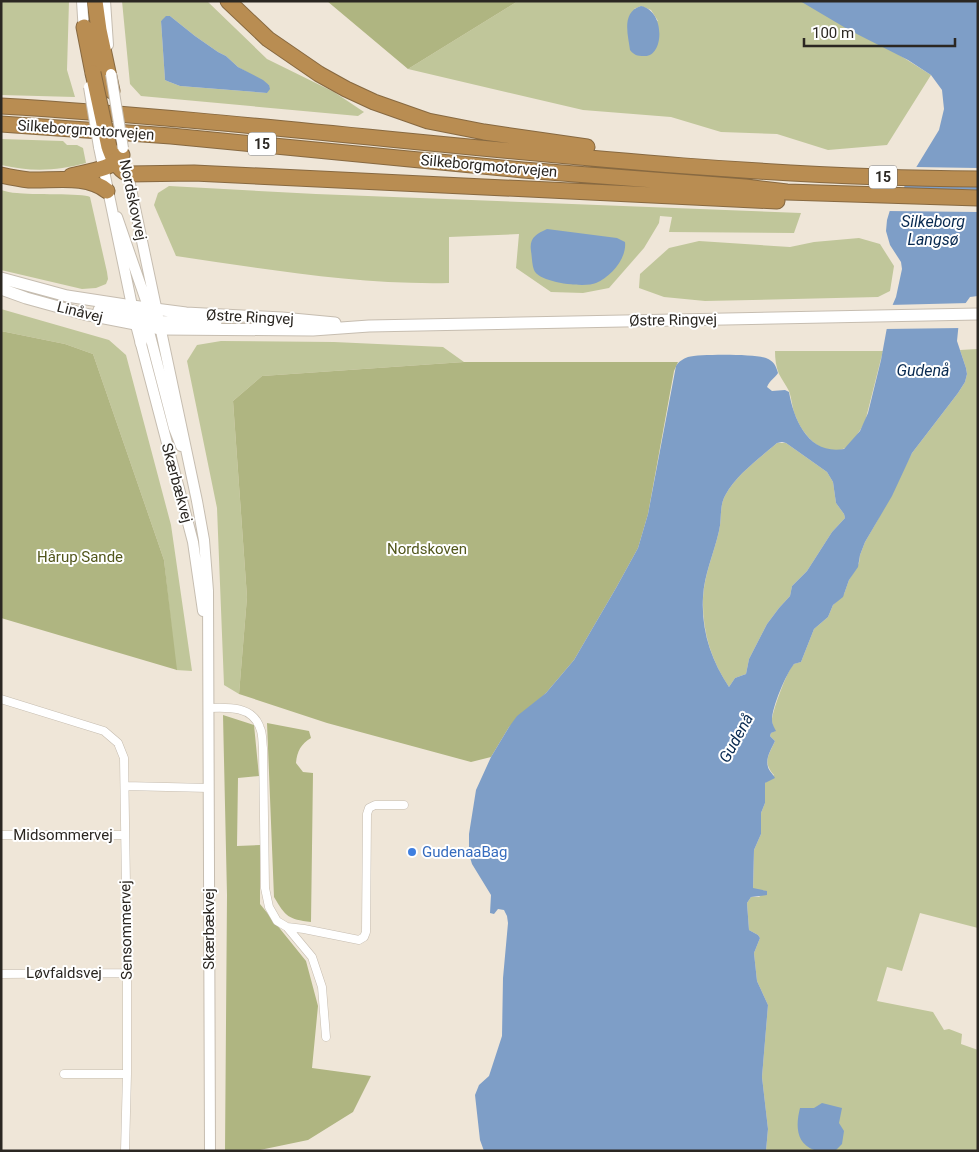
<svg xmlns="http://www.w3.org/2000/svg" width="979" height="1152" font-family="Roboto,sans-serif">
<rect width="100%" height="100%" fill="#efe6d8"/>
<!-- green -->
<path fill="#c0c69a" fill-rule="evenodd" d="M1,1h68l-2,69 8,27 -74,-2z
M122,1h85l60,58 67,33 30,20 -6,4 -217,-20 -11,-12zM170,16l25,20 23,16 8,4 12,11 31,18 -2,8 -87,-7 -13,-5 -2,-1 -4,-59z
M518,1h296l117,74 -44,70 -59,5 -51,-16 -56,-2 -50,-15 -88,-7 -175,-41zM641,6l10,4 7,11 -24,-12z
M1,139l62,2 4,4h10l6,3 3,15c-30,8 -54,9 -85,2z
M169,186l147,8 485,19 -7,20 -125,-1 3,-15 -12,-1 -1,7 -15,25 -35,40 -26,5 -32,-1 -35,-24 3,-34 -70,3v46c-92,2 -183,-14 -273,-27l-22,-51 4,-12z
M1,190c5,1 10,3 16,3 12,2 67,0 73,4l17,75 1,7 -2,5 -10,4 -14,1 -81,-19z
M859,238l21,6 14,22 -4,25 -12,6 -173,4 -41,-4 -25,-9 1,-14 29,-26 30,-7 91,6 24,-5z
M1,309l108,31 17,15 45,170 21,146 -16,-1 -12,-110 -71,-206 -28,-10 -64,-13z
M221,341l113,1 109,5 21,15 -202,14 -29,25 14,196 -8,97 -15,-9 -7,-177 -30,-147 10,-16z
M978,349v579l-58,-15 -18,58 -15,-4 -10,34 56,11 11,18 5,-1 13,5 -1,10 17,6v101h-212l2,-22 -6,-52 6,-72 -11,-24 -3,-28 6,-15 -2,-3 -9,-5 -2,-27 4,-6h8l7,-6 -13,-2 1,-39 7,-16v-21l4,-10v-20l9,-8c-12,-13 -5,-20 1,-34l-5,-5 1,-3 4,-2c-2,-4 -3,-7 -3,-11 0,-8 16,-52 22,-56 2,-1 4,-1 7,-2l13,-33 14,-12 5,-12 11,-11 5,-14 10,-17 1,-8 5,-13 11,-19 36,-70 46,-60 7,-11 2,-8 -1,-6 -6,-18z
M775,351h108l-18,71c-4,7 -14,24 -22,27 -20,9 -41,-15 -47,-32 -4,-8 -4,-18 -7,-26 -3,-6 -7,-11 -10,-17 -3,-7 -4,-15 -4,-23z
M777,443h9l41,29 6,10 3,21 8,11 1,4 -13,14 -25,39 -15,15 -2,10 -11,12 -12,16 -18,35 -3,15 -11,4 -6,9c-18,-27 -27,-56 -26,-89 1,-23 11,-45 16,-67 3,-12 0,-26 7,-37 10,-19 35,-37 51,-51z"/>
<!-- forest -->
<path fill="#afb581" d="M327,1h191l-110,68z
M1,331l64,13 28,10 71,206 13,110 -176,-52z
M464,362h214l-4,9 -26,143 -10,34 -22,40 -42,72 -28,33 -37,34 -18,30 -20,5 -144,-39 -88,-29 8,-97 -14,-196 29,-25z
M223,715l31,10 5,51 -21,2 -1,68 23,-1v59l46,57 12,45 -6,62 59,8 -18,36 -45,28 -53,11h-30l2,-256z
M267,723l42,8 2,7c-10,6 -14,13 -15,25l7,9 10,1 -2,149c-23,-3 -25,-5 -37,-25z"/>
<!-- water -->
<path fill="#7e9ec7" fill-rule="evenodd" d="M800,1h178v295l-8,1 -10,14 -3,30 9,27 1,6 -2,8 -7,11 -46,60 -20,43 -27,46 -5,13 -2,12 -9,13 -6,17 -10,8 -5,12 -14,12 -13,33 -7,2c-8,10 -22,43 -22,56 0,4 2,7 4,11l-5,2 -1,3 5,5c-3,7 -10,17 -7,26 1,4 5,7 7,11l-10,5v20l-4,10v21l-7,16 -1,38 14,3v4l-16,2 -4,6 2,27 9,5 2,3 -6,15 3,28 11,24 -6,72 6,52 -2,22h-282l-4,-11 -5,-45 4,-10 10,-9 13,-40 1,-58 5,-55 -1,-7 -3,-6 -6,-1 -4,5 -4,-1 1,-18 -19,-31 -3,-10v-20l7,-44 15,-33 18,-30 8,-11 29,-23 28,-33 42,-72 22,-40 10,-34 28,-148c3,-5 7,-7 12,-9 12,-3 67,-3 78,1 8,3 10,8 12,15 -3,5 -8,7 -11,14l5,4 13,-1 4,2c5,29 20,63 55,57l16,-18 8,-18 13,-53 9,-49 6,-14 6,-28 -1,-7 -11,-17 -4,-14 1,-11 3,-10 49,-80 5,-21 -2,-19 -11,-15 -23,-15 -59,-30zM782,442l4,1 41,29 6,10 3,21 8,11 1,4 -13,14 -25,39 -15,15 -2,10 -11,12 -12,16 -18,35 -3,15 -11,4 -6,9c-18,-27 -28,-57 -26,-90 1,-22 11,-44 16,-66 3,-12 0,-26 7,-37 10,-19 35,-37 51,-51z
M641,6c25,5 23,52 3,50 -7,0 -10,-1 -14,-6 -2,-15 -9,-38 11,-44z
M166,16h4l25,20 23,16 8,4 12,11 25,13 6,5 1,4 -3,4 -87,-7 -13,-5 -2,-1 -4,-59z
M547,229l70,9 8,4c2,16 -14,35 -29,41 -11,5 -57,0 -62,-13 -2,-5 -2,-13 -3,-19 -2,-13 5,-17 16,-22z
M822,1103l20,5 -3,15 5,8 -2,13 -7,7c-6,0 -15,1 -21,-1 -19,-7 -18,-26 -14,-42h14z"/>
<!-- pier -->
<path fill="#efe6d8" d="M914,167l64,1v18l-75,-1z
M901,188l77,2v22l-91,-1z
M969,303l-6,9 -2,16 -77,1 5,-24z"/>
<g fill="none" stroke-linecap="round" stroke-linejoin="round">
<defs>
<path id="minor" d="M1,699l103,32 14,12 6,15 3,191v125l-2,77
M208,708c20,-1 45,-2 52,20 3,6 2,14 3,20l2,140 4,19 8,14 10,6 25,30 10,30 4,50
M125,786l84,2
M1,835h124
M287,927l17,2 55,11 5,-3 2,-5 1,-118 2,-6 6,-3h29
M1,974l126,-1
M64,1074h63"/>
<path id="tertiary" d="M82,1l2,32
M105,1l3,44
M99,147l37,178 57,217 10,69
M127,170l70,331 7,39 4,51 2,560
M117,217l34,98
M137,309l9,11 28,108 7,18"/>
<path id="secondary" d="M1,278l66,18 65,10 54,7 96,5 53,5
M1,289l25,9 58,16 77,15 152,1 56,-4 609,-12
M99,310l17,3 27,1
M141,343c4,-26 26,-22 47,-21 9,0 18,0 28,0"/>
<path id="motorway" d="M95,1l4,29 13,61
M228,1l40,38 51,35 27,15 28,13 54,19 56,11 103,15
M84,27l9,46
M1,106c326,19 650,71 977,73
M1,124l170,12 352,34 222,17 42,5 191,6
M109,147c4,11 8,22 19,27l66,-1 583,28
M1,175c9,2 19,4 28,5 24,1 58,-6 78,11
M71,176c15,-4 44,-7 51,-21"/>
</defs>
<!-- minor casing -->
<use href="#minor" stroke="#c6bdb0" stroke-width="9"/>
<!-- tertiary casing -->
<use href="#tertiary" stroke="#c6bdb0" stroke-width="12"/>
<!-- secondary casing -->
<use href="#secondary" stroke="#c6bdb0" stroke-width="13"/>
<!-- motorway casing -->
<use href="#motorway" stroke="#876941" stroke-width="17"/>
<!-- minor -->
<use href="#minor" stroke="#fff" stroke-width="8"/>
<!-- tertiary -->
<use href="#tertiary" stroke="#fff" stroke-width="10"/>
<!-- secondary -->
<use href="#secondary" stroke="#fff" stroke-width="11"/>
<!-- motorway -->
<use href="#motorway" stroke="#b98d52" stroke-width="15"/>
<defs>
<path id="tertiary-bridge" d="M111,74l12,74
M89,87l10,60"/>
<path id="motorway-bridge" d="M93,73l16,74"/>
</defs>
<!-- tertiary-bridge casing -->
<use href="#tertiary-bridge" stroke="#c6bdb0" stroke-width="12" stroke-linecap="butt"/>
<!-- motorway-bridge casing -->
<use href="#motorway-bridge" stroke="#876941" stroke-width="17" stroke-linecap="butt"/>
<!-- tertiary-bridge -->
<use href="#tertiary-bridge" stroke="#fff" stroke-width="10"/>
<!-- motorway-bridge -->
<use href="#motorway-bridge" stroke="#b98d52" stroke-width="15"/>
</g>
<!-- markers -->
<circle fill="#3f7fe0" stroke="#fff" stroke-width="2" cx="412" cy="852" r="5"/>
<g text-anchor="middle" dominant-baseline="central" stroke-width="4" stroke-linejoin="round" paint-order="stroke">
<!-- shield labels -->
<g fill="#fff" stroke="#6b6864" stroke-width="1">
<rect x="248" y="132.5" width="28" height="23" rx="4"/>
<rect x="869" y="165.5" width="28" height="23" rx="4"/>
</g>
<g font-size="14" font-weight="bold" fill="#2b2722">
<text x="262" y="144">15</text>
<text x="883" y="177">15</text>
</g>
<!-- street labels -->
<g font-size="15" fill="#2b2722" stroke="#fff">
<text transform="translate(86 130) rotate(4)">Silkeborgmotorvejen</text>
<text transform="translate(489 166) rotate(5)">Silkeborgmotorvejen</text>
<text transform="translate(133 200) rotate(78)">Nordskovvej</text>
<text transform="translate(80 312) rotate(14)">Linåvej</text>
<text transform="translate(250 317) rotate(3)">Østre Ringvej</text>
<text transform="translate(673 320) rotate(-1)">Østre Ringvej</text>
<text transform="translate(177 483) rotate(75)">Skærbækvej</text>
<text x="63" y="835">Midsommervej</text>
<text transform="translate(209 929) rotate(-90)">Skærbækvej</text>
<text transform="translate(126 930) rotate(-91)">Sensommervej</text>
<text x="64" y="973">Løvfaldsvej</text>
</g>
<!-- park labels -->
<g font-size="15" fill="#52571c" stroke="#fff">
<text x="427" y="549">Nordskoven</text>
<text x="80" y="557">Hårup Sande</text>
</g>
<!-- shop labels -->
<g font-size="15" fill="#366cbe" stroke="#fff" text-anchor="start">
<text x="422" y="852">GudenaaBag</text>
</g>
<!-- water labels -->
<g font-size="16" font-style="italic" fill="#072950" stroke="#fff">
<text x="933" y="221">Silkeborg<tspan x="933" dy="18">Langsø</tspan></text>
<text x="923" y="370">Gudenå</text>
<text transform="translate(736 738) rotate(-61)">Gudenå</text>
</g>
</g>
<!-- border -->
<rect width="979" height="1152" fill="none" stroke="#2b2722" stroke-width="5"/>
<!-- scale -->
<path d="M804 38v8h151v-8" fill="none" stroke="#2b2722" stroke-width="2.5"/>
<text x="812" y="38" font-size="15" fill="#2b2722" stroke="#ffffff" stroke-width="4" paint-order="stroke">100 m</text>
</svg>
